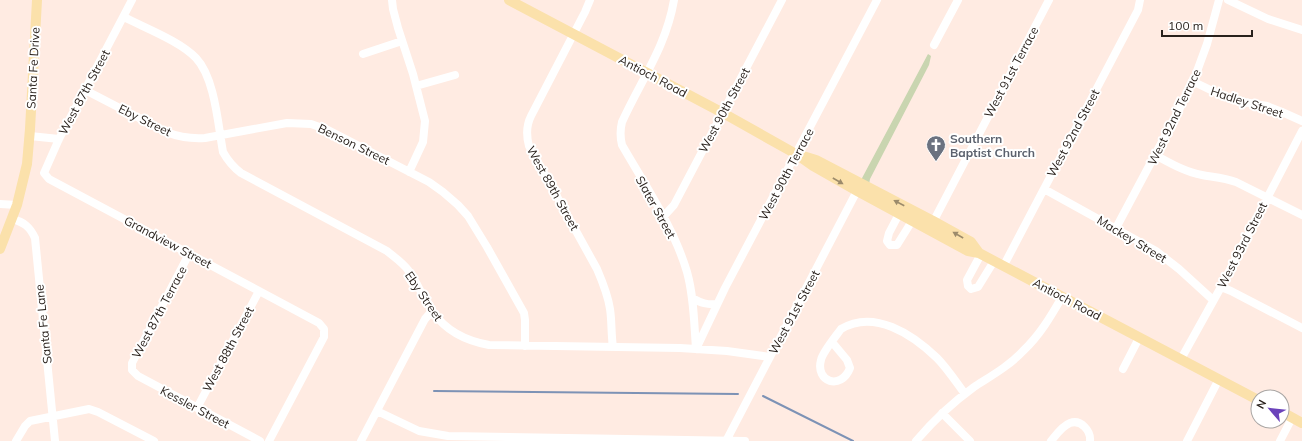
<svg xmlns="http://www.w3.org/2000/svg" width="1302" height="441" font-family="Mulish,sans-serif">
<rect width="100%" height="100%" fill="#ffebe2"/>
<!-- green -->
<path fill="#c9d5b0" d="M928,54l3,2 -2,9 -59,114 -1,5 -8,-4z"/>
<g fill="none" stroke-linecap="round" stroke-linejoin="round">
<!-- stream -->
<path stroke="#7d92b5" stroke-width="2" d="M434,391l304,3
M763,396l90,45"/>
<!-- minor -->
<path stroke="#fff" stroke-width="8" d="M132,0l-73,139 -15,34 5,6 270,144 5,6v8l-55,104
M392,0l1,9 5,19 15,46 12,47 -2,21 -14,30
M590,0l-5,12 -54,104c-5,10 -5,19 -2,30l68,123c6,14 11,26 13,40 2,13 1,25 3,38
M674,0c-8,47 -33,80 -52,122 -2,8 -2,15 0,23 23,40 52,83 65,127 7,25 7,51 9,76
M1228,0l40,19 34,11
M124,17c21,11 56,24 72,41 19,20 22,67 27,94 5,9 10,15 18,21l146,78c7,6 15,11 21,19 10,13 15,29 25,42 13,19 34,29 56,33l191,3 47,3 43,6
M934,45l24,-45
M363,54l39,-13
M1192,81l31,15 15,5 29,5 15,6 20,9
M416,86l39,-11
M85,90l81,42c13,5 25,7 39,6l82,-15 24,1 17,6 101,52 14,10 15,13 10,11 19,31 37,66 1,7v26
M30,136l29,3
M1155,155c15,8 30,17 47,20 11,2 23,3 34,7l66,33
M1044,189l112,62 23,18 34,31
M0,204l17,1
M899,214l-10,19 -2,8 3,4h7l15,-24
M663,217l11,-12 108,-205
M12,219c12,3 18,8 23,19l20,203
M931,226l118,-226
M1116,228l64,-120 16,-34 11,-30 12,-44
M189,254l-57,109v7l6,6 122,65
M981,254l-14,26 1,6 3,3 7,-2 16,-26
M1004,265l134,-255 2,-10
M1221,287l10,4 71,37
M692,298c9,5 15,7 25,6
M832,342l15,18 3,8c-9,23 -35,14 -29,-8 1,-7 15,-24 20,-31 33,-20 71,5 96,29 10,10 19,24 28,36
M696,349l29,-61 152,-288
M1181,359l40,-72 81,-156
M1123,369l16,-31
M197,408l62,-117
M377,411l42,20 29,5 297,5
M942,413l28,28
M16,441l9,-15 5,-5 59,-12 9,3 56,29
M361,441l64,-122 7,-8
M726,441l133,-254
M916,441c17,-20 36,-38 58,-54 17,-11 35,-21 49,-36 17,-16 28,-35 39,-54
M1051,441c5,-6 11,-15 19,-18 11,-4 21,8 20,18
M1187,441l32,-62
M1280,441l12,-23"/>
<!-- major -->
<path stroke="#fbe1ab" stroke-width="10" d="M509,0l214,113 73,41 17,12 44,25 111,60 11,2 279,147
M803,156l13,4 117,61 38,21 8,11
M0,249l17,-44 10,-41 3,-35 7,-129
M1282,412l20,11"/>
</g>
<!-- one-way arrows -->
<defs><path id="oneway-solid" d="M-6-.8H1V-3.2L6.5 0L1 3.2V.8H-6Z"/></defs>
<g fill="#9c8b6b">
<use href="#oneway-solid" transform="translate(838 181) rotate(30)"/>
<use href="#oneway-solid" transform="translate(899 203) rotate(-152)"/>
<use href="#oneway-solid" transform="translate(958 235) rotate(-150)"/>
</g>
<!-- icons -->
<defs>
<symbol id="church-pin" viewBox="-11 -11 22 30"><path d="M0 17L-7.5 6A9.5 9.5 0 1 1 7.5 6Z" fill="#6b7280" stroke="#fff"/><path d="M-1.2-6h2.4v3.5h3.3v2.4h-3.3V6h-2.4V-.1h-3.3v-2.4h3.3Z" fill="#fff"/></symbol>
</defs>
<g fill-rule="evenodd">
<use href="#church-pin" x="925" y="134" width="22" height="30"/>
</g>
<g text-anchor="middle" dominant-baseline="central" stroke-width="4" stroke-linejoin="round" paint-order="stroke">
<!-- street labels -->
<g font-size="12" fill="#29211c" stroke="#fff">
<text transform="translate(33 68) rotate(-87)">Santa Fe Drive</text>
<text transform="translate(1011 72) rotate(-62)">West 91st Terrace</text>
<text transform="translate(653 76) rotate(28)">Antioch Road</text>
<text transform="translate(84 92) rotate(-62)">West 87th Street</text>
<text transform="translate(1247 102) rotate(18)">Hadley Street</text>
<text transform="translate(724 110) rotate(-62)">West 90th Street</text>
<text transform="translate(1174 117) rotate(-64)">West 92nd Terrace</text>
<text transform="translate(145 120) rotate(26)">Eby Street</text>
<text transform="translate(1073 133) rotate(-62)">West 92nd Street</text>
<text transform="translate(354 144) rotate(26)">Benson Street</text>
<text transform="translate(786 174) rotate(-62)">West 90th Terrace</text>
<text transform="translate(553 188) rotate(61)">West 89th Street</text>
<text transform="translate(656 207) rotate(61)">Slater Street</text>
<text transform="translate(1132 239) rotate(31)">Mackey Street</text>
<text transform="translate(168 242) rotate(28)">Grandview Street</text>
<text transform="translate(1242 245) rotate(-63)">West 93rd Street</text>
<text transform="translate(424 296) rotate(56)">Eby Street</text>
<text transform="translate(1067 299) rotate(28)">Antioch Road</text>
<text transform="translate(159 312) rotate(-62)">West 87th Terrace</text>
<text transform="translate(794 312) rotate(-62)">West 91st Street</text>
<text transform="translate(43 324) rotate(-96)">Santa Fe Lane</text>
<text transform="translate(228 349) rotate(-62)">West 88th Street</text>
<text transform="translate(195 407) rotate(28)">Kessler Street</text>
</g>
<!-- worship labels -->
<g font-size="12" font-weight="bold" fill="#5b616d" stroke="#fff" text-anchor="start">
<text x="950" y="138">Southern<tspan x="950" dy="14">Baptist Church</tspan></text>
</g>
</g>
<!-- north arrow -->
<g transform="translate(1270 409) rotate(298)"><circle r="19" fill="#ffffff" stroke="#a9a6a4"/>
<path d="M0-3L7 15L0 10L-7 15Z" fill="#6b43bb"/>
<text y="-6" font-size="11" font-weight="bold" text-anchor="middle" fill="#29211c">N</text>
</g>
<!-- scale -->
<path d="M1162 30v6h90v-6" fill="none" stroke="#29211c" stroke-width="2"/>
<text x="1168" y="30" font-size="12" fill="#29211c" stroke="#ffffff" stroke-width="3" paint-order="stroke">100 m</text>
</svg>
